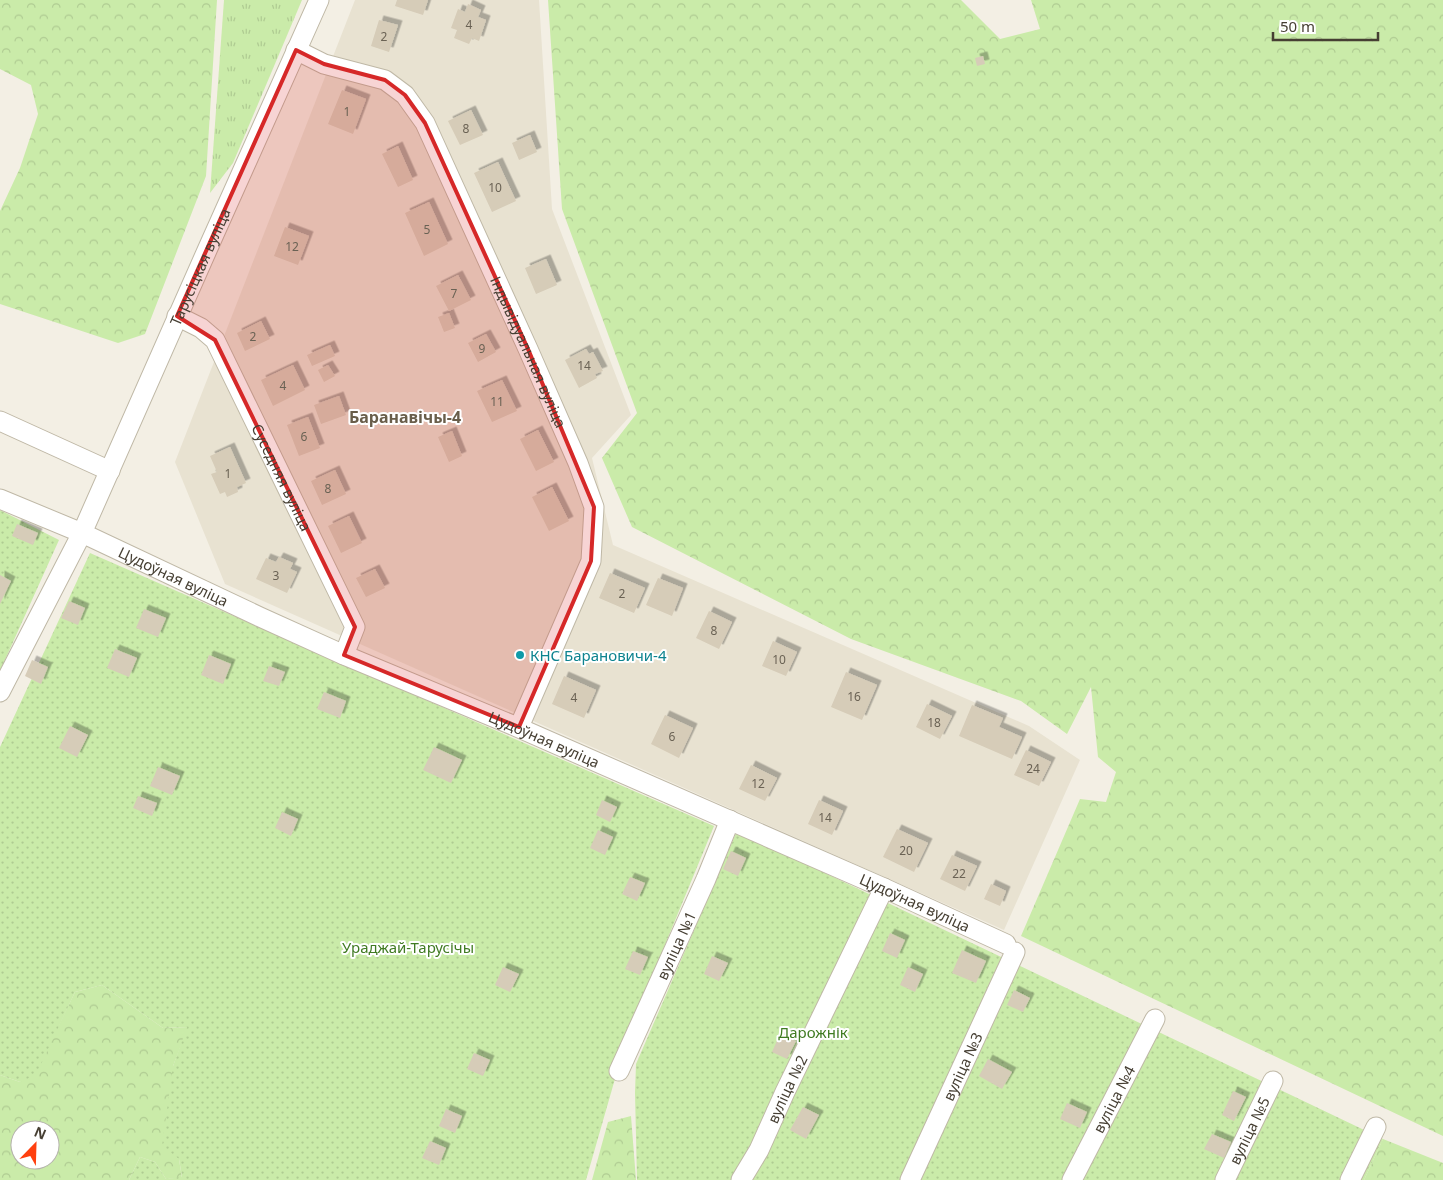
<svg xmlns="http://www.w3.org/2000/svg" width="1443" height="1180" font-family="'Noto Sans',sans-serif">
<defs>
<pattern id="grass-tufts" width="24" height="20" patternUnits="userSpaceOnUse" patternTransform="scale(1.25)"><rect width="24" height="20" fill="#caeba9"/><path d="M3 7l-1-3M5 7V3M7 7l1-3M15 17l-1-3M17 17v-4M19 17l1-3" fill="none" stroke="#afcb92"/></pattern>
<pattern id="forest-crowns" width="20" height="18" patternUnits="userSpaceOnUse" patternTransform="scale(1.25)"><rect width="20" height="18" fill="#caeba9"/><path d="M2 6a3 3 0 1 1 6 0M12 15a3 3 0 1 1 6 0" fill="none" stroke="#afcb92"/></pattern>
<pattern id="garden-dots" width="8" height="8" patternUnits="userSpaceOnUse" patternTransform="scale(1.25)"><rect width="8" height="8" fill="#caeba9"/><path d="M2 2h.1M6 6h.1" fill="none" stroke="#afcb92" stroke-width="1.8" stroke-linecap="round"/></pattern>
<filter id="shadow"><feDropShadow dx="4.5" dy="-4.5" stdDeviation="0" flood-color="#0004"/></filter>
</defs>
<rect width="100%" height="100%" fill="#f3efe4"/>
<!-- residential -->
<path fill="#e8e2d1" d="M355,0h184l13,209 79,206 -39,43 21,87 416,181 51,34 -76,170 -779,-346 -50,-122z"/>
<!-- grass -->
<path fill="url(#grass-tufts)" d="M224,0h78l-69,163 -23,30z"/>
<!-- forest -->
<path fill="url(#forest-crowns)" fill-rule="evenodd" d="M0,0h217l-11,176 -61,158 -27,9 -118,-39v-93l20,-43 18,-54 -7,-29 -31,-16z
M548,0h413l39,39 40,-10 -9,-29h412v1136l-422,-200 59,-137 26,3 10,-30 -18,-15 -7,-70 -24,47 -46,-33 -170,-62 -219,-112 -30,-69 35,-45 -75,-204z
M102,985l61,43 25,-1 -15,39 6,93 3,19 -16,1 -11,-17 -15,-5 -11,23h-129v-105l20,7 37,-53 18,-37zM20,1130h30v30h-30z
M631,1116l5,64h-44l16,-58z
M1383,1139l60,24v17h-79z"/>
<!-- garden -->
<path fill="url(#garden-dots)" d="M0,510l59,30 -59,131z
M90,553l624,273 -87,211 -41,143h-457l11,-23 15,5 11,17 16,-2 -3,-18 -17,-13 11,-80 14,-39 -24,1 -61,-43 -27,7 -39,83 -16,7 -20,-7v-328z
M737,831l646,308 -19,41h-727l-2,-87 1,-29z"/>
<!-- building -->
<path fill="#d6ccb8" filter="url(#shadow)" d="M397,0h31l-5,15 -28,-9z
M468,4l13,6 -3,7 8,3 -7,21 -7,-3 -3,6 -15,-6 3,-8 -6,-2 7,-19 7,3z
M379,20l19,5 -9,27 -18,-6z
M983,56l2,8 -8,2 -2,-8z
M342,90l24,9 -13,35 -25,-10z
M471,110l12,25 -23,10 -12,-24z
M530,135l7,17 -18,8 -7,-17z
M398,146l15,34 -15,7 -16,-33z
M498,162l18,39 -24,11 -18,-39z
M429,202l19,42 -24,12 -19,-43z
M285,227l24,9 -11,29 -24,-9z
M546,259l11,26 -21,9 -11,-26z
M458,275l13,25 -22,11 -13,-25z
M449,313l6,15 -11,4 -6,-15z
M261,321l9,18 -25,12 -8,-18z
M486,334l10,18 -18,10 -10,-19z
M330,345l5,11 -23,10 -5,-11z
M586,349l3,5 4,-2 10,19 -8,3 2,4 -18,10 -14,-28z
M293,365l12,25 -32,16 -12,-26z
M328,365l7,11 -11,6 -6,-12z
M502,380l15,31 -25,11 -15,-31z
M339,396l7,19 -25,9 -7,-19z
M308,417l12,31 -21,8 -12,-31z
M538,430l16,32 -18,9 -16,-32z
M452,431l10,25 -13,6 -11,-25z
M230,447l16,36 -9,4 1,5 -11,5 -2,-5 -5,2 -9,-20 6,-2 -7,-16z
M335,470l11,24 -24,11 -11,-24z
M552,487l17,34 -20,10 -17,-34z
M349,516l13,27 -21,10 -13,-27z
M17,524l21,9 -5,12 -21,-9z
M279,557l14,6 -3,6 7,3 -10,21 -31,-14 10,-21 10,4z
M375,569l10,19 -19,9 -10,-19z
M610,573l35,15 -11,25 -35,-15z
M0,575l11,6 -11,23z
M658,578l25,10 -11,28 -26,-11z
M69,601l16,7 -7,17 -17,-7z
M144,609l22,9 -8,19 -22,-9z
M709,611l23,11 -13,27 -23,-11z
M773,641l24,11 -11,24 -24,-10z
M115,649l22,9 -8,19 -22,-9z
M209,655l22,9 -8,20 -22,-9z
M32,660l16,7 -7,17 -16,-8z
M269,666l16,6 -6,14 -16,-5z
M846,672l31,13 -15,35 -31,-13z
M564,676l32,14 -12,28 -32,-14z
M324,692l22,9 -6,17 -23,-9z
M927,704l25,12 -12,23 -24,-12z
M972,705l31,13 -4,9 23,10 -10,22 -53,-23z
M665,715l28,13 -14,30 -28,-14z
M70,726l18,9 -11,22 -18,-9z
M434,747l28,13 -11,23 -28,-13z
M1026,750l25,12 -12,24 -25,-11z
M751,765l26,13 -12,23 -26,-12z
M158,767l22,9 -8,19 -22,-9z
M138,796l19,7 -5,13 -19,-8z
M602,800l15,7 -7,15 -14,-7z
M819,800l24,11 -11,24 -24,-11z
M282,812l16,7 -7,17 -16,-8z
M897,829l31,14 -14,29 -31,-15z
M598,830l15,7 -8,18 -15,-7z
M731,851l15,7 -8,18 -15,-7z
M952,855l25,11 -12,25 -25,-12z
M630,877l15,6 -8,18 -15,-7z
M991,884l15,7 -6,15 -16,-7z
M890,933l15,7 -8,18 -15,-7z
M962,950l24,11 -10,22 -24,-10z
M633,951l15,6 -8,18 -15,-6z
M712,956l16,7 -9,18 -15,-7z
M503,967l16,7 -9,18 -15,-7z
M908,967l15,7 -8,18 -15,-7z
M1014,990l16,8 -7,14 -16,-7z
M780,1034l16,7 -9,18 -15,-7z
M474,1053l16,7 -7,16 -16,-7z
M988,1059l24,13 -10,17 -23,-13z
M1233,1091l13,6 -12,24 -12,-6z
M1067,1103l20,9 -7,16 -20,-9z
M803,1107l16,8 -13,24 -16,-9z
M446,1109l16,7 -7,17 -16,-7z
M1212,1134l19,8 -7,16 -20,-9z
M430,1141l16,7 -7,17 -17,-7z"/>
<g fill="none" stroke-linecap="round" stroke-linejoin="round">
<defs>
<g id="minor">
<path id="s1" d="M296,50l28,14 61,16 20,15 20,28 103,226 50,114 16,44 -3,54 -72,166"/>
<path id="s2" d="M177,316l24,12 14,12 140,287 -11,28"/>
<path d="M0,421l110,50"/>
<path id="s3" d="M0,499l82,34 178,84 84,38 166,69 374,164 122,56"/>
<path id="s4" d="M0,692l82,-159 126,-285 111,-248"/>
<path id="s5" d="M619,1071l87,-192 24,-59"/>
<path id="s6" d="M741,1180l18,-30 26,-58 99,-204"/>
<path id="s7" d="M910,1180l105,-228"/>
<path id="s8" d="M1072,1180l83,-161"/>
<path id="s9" d="M1225,1180l48,-99"/>
<path d="M1350,1180l26,-53"/>
</g>
</defs>
<!-- minor casing -->
<use href="#minor" stroke="#bfb8a6" stroke-width="21"/>
<!-- minor -->
<use href="#minor" stroke="#fff" stroke-width="19"/>
</g>
<!-- marked area -->
<path fill="#d62828" fill-opacity="0.2" stroke="#d62828" stroke-width="4" stroke-linejoin="round" d="M296,50l28,14 61,16 20,15 20,28 103,226 66,158 -3,54 -72,166 -175,-72 11,-28 -140,-287 -38,-24z"/>
<!-- markers -->
<circle fill="#0f9aa8" stroke="#fff" stroke-width="2" cx="520" cy="655" r="5"/>
<g text-anchor="middle" dominant-baseline="central" stroke-width="4" stroke-linejoin="round" paint-order="stroke">
<!-- number labels -->
<g font-size="12" fill="#6a6254">
<text x="469" y="24">4</text>
<text x="384" y="36">2</text>
<text x="347" y="111">1</text>
<text x="466" y="128">8</text>
<text x="495" y="187">10</text>
<text x="427" y="229">5</text>
<text x="292" y="246">12</text>
<text x="454" y="293">7</text>
<text x="253" y="336">2</text>
<text x="482" y="348">9</text>
<text x="584" y="365">14</text>
<text x="283" y="385">4</text>
<text x="497" y="401">11</text>
<text x="304" y="436">6</text>
<text x="228" y="473">1</text>
<text x="328" y="488">8</text>
<text x="276" y="575">3</text>
<text x="622" y="593">2</text>
<text x="714" y="630">8</text>
<text x="779" y="659">10</text>
<text x="854" y="696">16</text>
<text x="574" y="697">4</text>
<text x="934" y="722">18</text>
<text x="672" y="736">6</text>
<text x="1033" y="768">24</text>
<text x="758" y="783">12</text>
<text x="825" y="817">14</text>
<text x="906" y="850">20</text>
<text x="959" y="873">22</text>
</g>
<!-- street labels -->
<g font-size="15" fill="#463f33" stroke="#fff">
<text stroke="none"><textPath href="#s4" startOffset="470">Тарусіцкая вуліца</textPath></text>
<text stroke="none"><textPath href="#s1" startOffset="405">Індывідуальная вуліца</textPath></text>
<text stroke="none"><textPath href="#s2" startOffset="198">Суседняя вуліца</textPath></text>
<text stroke="none"><textPath href="#s3" startOffset="190">Цудоўная вуліца</textPath></text>
<text stroke="none"><textPath href="#s3" startOffset="595">Цудоўная вуліца</textPath></text>
<text stroke="none"><textPath href="#s3" startOffset="1000">Цудоўная вуліца</textPath></text>
<text stroke="none"><textPath href="#s5" startOffset="138">вуліца №1</textPath></text>
<text stroke="none"><textPath href="#s7" startOffset="125">вуліца №3</textPath></text>
<text stroke="none"><textPath href="#s6" startOffset="102">вуліца №2</textPath></text>
<text stroke="none"><textPath href="#s8" startOffset="91">вуліца №4</textPath></text>
<text stroke="none"><textPath href="#s9" startOffset="55">вуліца №5</textPath></text>
</g>
<!-- culture labels -->
<g font-size="15" fill="#0d838f" stroke="#fff" text-anchor="start">
<text x="530" y="655">КНС Барановичи-4</text>
</g>
<!-- park labels -->
<g font-size="15" fill="#407b23" stroke="#fff">
<text x="408" y="947">Ураджай-Тарусічы</text>
<text x="813" y="1032">Дарожнік</text>
</g>
<!-- neighbourhood labels -->
<g font-size="16" font-weight="bold" fill="#695e4a" stroke="#fff">
<text x="405" y="417">Баранавічы-4</text>
</g>
</g>
<!-- north arrow -->
<g transform="translate(35 1145) rotate(23)"><circle r="24" fill="#ffffff" stroke="#b5b2ad"/>
<path d="M0-4L9 19L0 12L-9 19Z" fill="#ff400f"/>
<text y="-8" font-size="14" font-weight="bold" text-anchor="middle" fill="#463f33">N</text>
</g>
<!-- scale -->
<path d="M1273 32v8h105v-8" fill="none" stroke="#463f33" stroke-width="2.5"/>
<text x="1280" y="32" font-size="15" fill="#463f33" stroke="#ffffff" stroke-width="4" paint-order="stroke">50 m</text>
</svg>
